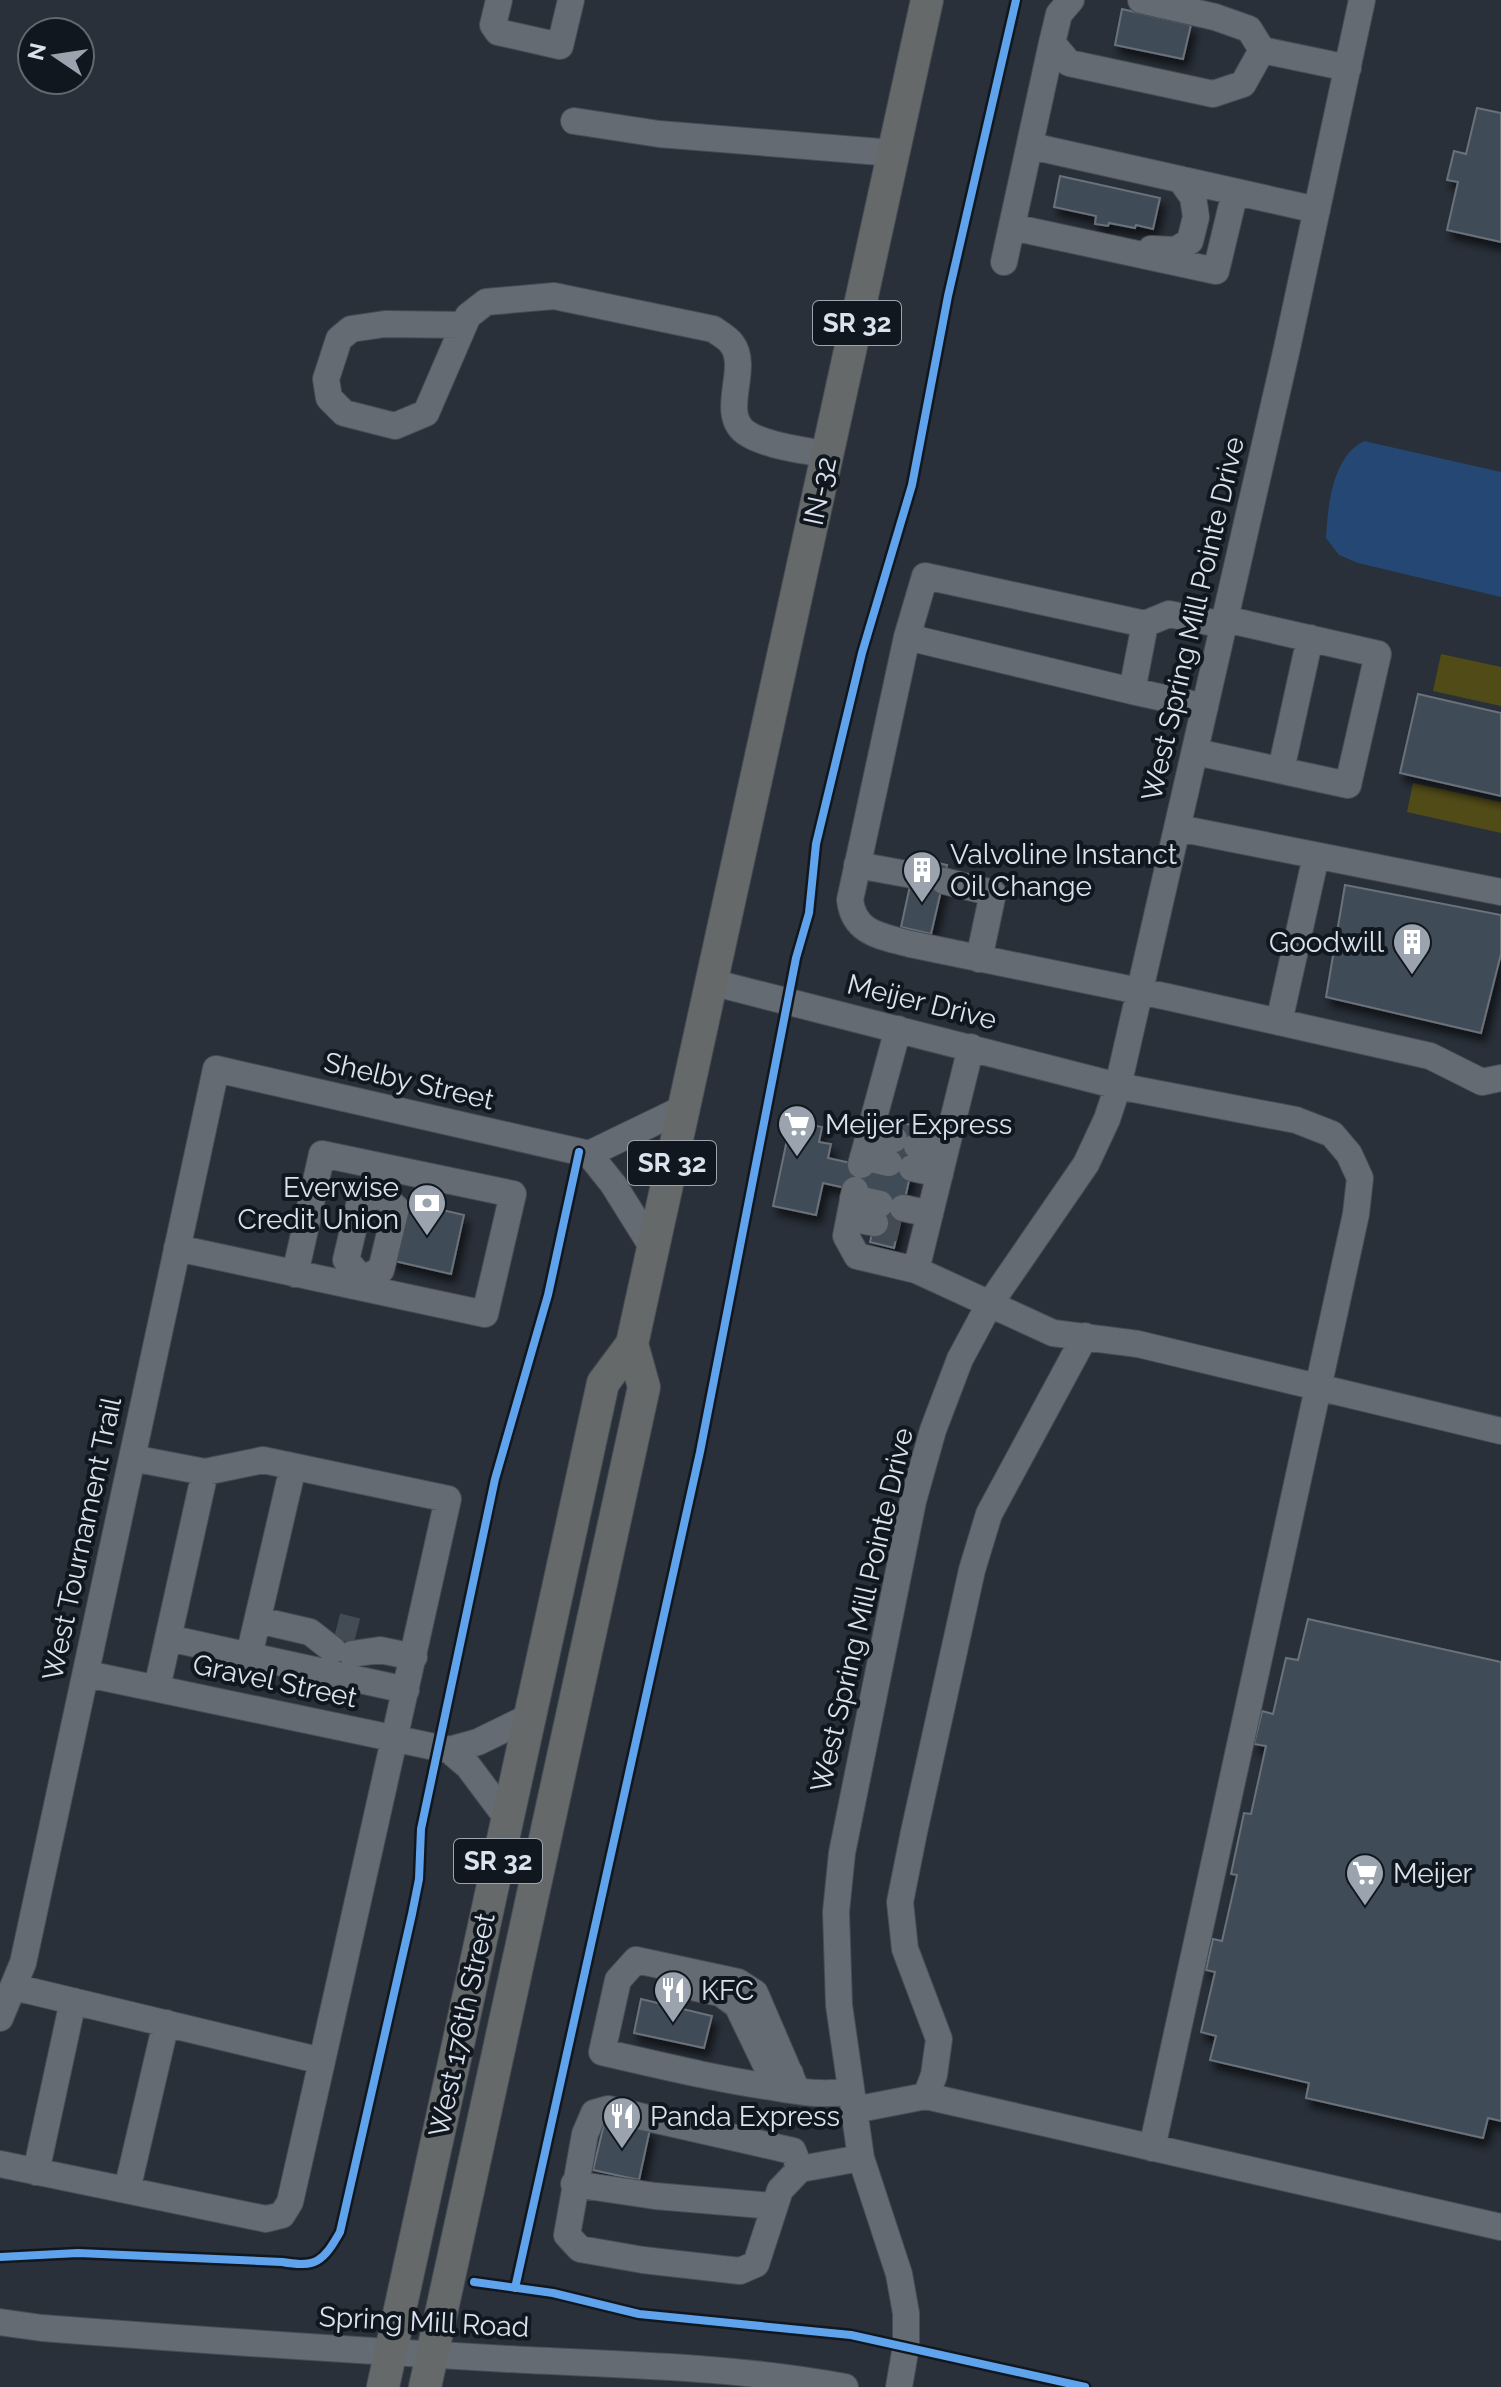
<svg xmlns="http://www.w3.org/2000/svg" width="1501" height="2387" font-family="Raleway,sans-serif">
<defs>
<filter id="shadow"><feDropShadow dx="4.5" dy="8" stdDeviation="4" flood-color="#0009"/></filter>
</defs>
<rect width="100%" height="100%" fill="#293039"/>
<!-- green -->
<path fill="#514b18" d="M1441,654l60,13v39l-68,-15z
M1413,783l88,19v31l-94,-21z"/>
<!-- water -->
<path fill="#244873" d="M1364,441l137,31v125l-143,-34 -19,-8 -13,-17c2,-33 6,-81 38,-97z"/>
<!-- building -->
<path fill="#414c59" stroke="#6a7179" stroke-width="2" filter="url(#shadow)" d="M1122,9l69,16 -8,34 -68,-14z
M1477,108l24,5v129l-54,-12 11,-48 -11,-2 7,-29 12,3z
M1060,176l100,22 -7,31 -17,-4 -1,3 -26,-5 -1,3 -13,-2 1,-8 -42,-9z
M1418,694l83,19v83l-101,-23z
M916,858l31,7 -16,69 -30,-7z
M1345,885l156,30v39l-20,79 -155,-36z
M791,1121l31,6 -3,15 12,2 -3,14 59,13 11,-49 23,5 -27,121 -24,-6 11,-46 -58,-13 -7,32 -43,-9z
M403,1201l61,14 -13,59 -61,-14z
M1308,1619l193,43v459l-13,-3 -5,20 -177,-40 3,-15 -99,-23 6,-24 -15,-4 14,-60 -9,-2 7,-31 9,2 15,-66 -6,-1 13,-61 7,1 15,-68 -12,-2 8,-33 11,3 13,-56 12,2z
M641,1999l71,17 -8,32 -70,-15z
M605,2120l45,9 -11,51 -46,-10z"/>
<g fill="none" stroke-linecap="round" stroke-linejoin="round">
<!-- minor-tunnel -->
<path stroke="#434b54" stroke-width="26" stroke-dasharray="26 13" stroke-linecap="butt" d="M875,1223l25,6
M337,1626l20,5"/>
<defs>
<path id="minor" d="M499,0l-6,25 5,7 62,14 11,-46
M1071,0l-12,14 -7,29 17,20 144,31 30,-10 19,-34
M1141,0l74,17 34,12 13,21 86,18
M574,121l85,13 234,19
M1031,146l286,64
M1012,227l204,44 19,-79
M1151,249l25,1 14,-9 6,-24 -3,-20 -13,-18
M1004,262l48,-219
M464,325l-79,-1 -34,5 -12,10 -13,40 3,19 15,15 51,13 31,-13 38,-88 4,-9 18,-14 68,-6 159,33c6,4 15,9 19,15 18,24 -13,68 13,88 19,14 60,18 83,23
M1145,624l-220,-48 -18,61 -57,263c4,34 32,36 60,44l258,53 262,59 52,26 19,-4
M907,637l225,54
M1205,707l-73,-16 13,-67 24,-10 55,11
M1196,752l152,33 30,-131 -153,-35
M1281,770l29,-132
M1178,828l323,64
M857,865l55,10
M944,881l49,12 -14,66
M711,982l407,104 178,34 36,14 17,20 11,24 -4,36 -204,934
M1279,1022l37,-166
M870,1133l24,6
M917,1146l28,6
M589,1154l95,-46
M863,1157l26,6
M861,1165l37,-136
M912,1168l28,6
M855,1190l-9,46 11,20 59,14 137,63 85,11 363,87
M382,1195l14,13 -15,62 -19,9 -16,-19 14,-59z
M853,1198l27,6
M903,1208l27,6
M850,1218l25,5
M177,1248l308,66 28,-120 -191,-40 -27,120
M916,1270l55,-223
M132,1458l73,14 58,-12 185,39 -126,562
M258,1620l52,12 23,18
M168,1638l238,52
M352,1654l28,-4 34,7
M249,1656l44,-189
M87,1674l362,76 29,-8 51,-25
M157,1688l48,-216
M449,1750l19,16 39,52
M696,1988l24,5 17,12 28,58 25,10
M0,2018l23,-55 193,-894 373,85 24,30 40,64
M797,2091l-42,-98 -17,-11 -102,-22 -18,20 -16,72c57,13 113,27 170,35 27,5 52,9 79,4
M926,2096l8,-21 5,-36 -34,-90 -5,-47 14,-70 58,-262 17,-56 96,-178
M854,2110l72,-14 575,131
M0,2164l266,55 16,-4 8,-13 32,-141 -308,-74
M800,2169l-7,-18 -185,-42 -14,4 -9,21 -18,101 13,14 63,11 97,11 16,-7 24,-74 20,-21 61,-11
M36,2172l37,-171
M574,2184l81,12 118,10
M127,2190l39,-167
M0,2322l42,6c155,12 310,22 465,31 112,6 227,7 338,28
M899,2387l7,-41v-33l-7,-39 -38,-116 -22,-153 -3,-93 6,-59 71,-352 20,-71 27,-71 29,-54 97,-141 21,-45 11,-33 169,-738 75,-348"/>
<path id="major" d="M383,2387l220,-1004 29,-39 295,-1344
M425,2387l219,-1000 -12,-43"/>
</defs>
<!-- minor casing -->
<use href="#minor" stroke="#464d55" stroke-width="28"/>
<!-- major casing -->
<use href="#major" stroke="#464d55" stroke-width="34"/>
<!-- minor -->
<use href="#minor" stroke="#656b72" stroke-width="26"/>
<!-- major -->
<use href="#major" stroke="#656969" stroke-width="32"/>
<defs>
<path id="cycleway" d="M0,2257l78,-4 204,9c34,6 41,0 58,-30l72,-318 7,-35 2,-50 74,-350 53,-184 31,-143
M474,2282l79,11 86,21 212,21 234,52
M515,2288l185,-836 96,-494 13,-45 7,-69 46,-191 50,-168 36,-189 68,-296"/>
</defs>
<!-- cycleway casing -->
<use href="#cycleway" stroke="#11171e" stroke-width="13"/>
<!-- cycleway -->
<use href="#cycleway" stroke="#60a3ed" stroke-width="8"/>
</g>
<!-- icons -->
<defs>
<symbol id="building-pin" viewBox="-11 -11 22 30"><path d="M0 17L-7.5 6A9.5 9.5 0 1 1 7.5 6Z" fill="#9ba4ae" stroke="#11171e"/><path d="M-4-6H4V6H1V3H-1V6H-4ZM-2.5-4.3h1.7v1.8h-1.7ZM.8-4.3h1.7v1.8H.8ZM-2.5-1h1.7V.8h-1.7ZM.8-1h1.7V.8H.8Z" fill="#fff"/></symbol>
<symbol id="supermarket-pin" viewBox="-11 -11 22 30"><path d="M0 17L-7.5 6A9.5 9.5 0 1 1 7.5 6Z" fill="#9ba4ae" stroke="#11171e"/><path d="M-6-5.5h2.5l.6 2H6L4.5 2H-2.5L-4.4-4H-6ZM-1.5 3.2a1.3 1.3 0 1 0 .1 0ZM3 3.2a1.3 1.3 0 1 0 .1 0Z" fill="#fff"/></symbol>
<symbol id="bank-pin" viewBox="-11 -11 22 30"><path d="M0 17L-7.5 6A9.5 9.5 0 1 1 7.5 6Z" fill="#9ba4ae" stroke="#11171e"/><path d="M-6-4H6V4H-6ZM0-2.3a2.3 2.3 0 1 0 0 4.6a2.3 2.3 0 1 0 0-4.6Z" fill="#fff"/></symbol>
<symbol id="restaurant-pin" viewBox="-11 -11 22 30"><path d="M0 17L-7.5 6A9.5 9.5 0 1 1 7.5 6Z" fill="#9ba4ae" stroke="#11171e"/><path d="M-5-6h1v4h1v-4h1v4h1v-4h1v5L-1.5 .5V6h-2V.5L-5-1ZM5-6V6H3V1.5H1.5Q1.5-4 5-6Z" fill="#fff"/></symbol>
</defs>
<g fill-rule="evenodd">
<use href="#building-pin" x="900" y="848" width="44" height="60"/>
<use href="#building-pin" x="1390" y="920" width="44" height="60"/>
<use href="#supermarket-pin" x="775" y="1102" width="44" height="60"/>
<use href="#bank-pin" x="405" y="1181" width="44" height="60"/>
<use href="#supermarket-pin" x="1343" y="1851" width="44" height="60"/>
<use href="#restaurant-pin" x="651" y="1968" width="44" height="60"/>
<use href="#restaurant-pin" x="600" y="2094" width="44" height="60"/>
</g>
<g text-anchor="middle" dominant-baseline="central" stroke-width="8" stroke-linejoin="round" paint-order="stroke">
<!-- shield labels -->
<g fill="#11171e" stroke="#9da5af" stroke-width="2">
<rect x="813" y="301" width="88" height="44" rx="6"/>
<rect x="628" y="1141" width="88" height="44" rx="6"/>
<rect x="454" y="1839" width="88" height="44" rx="6"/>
</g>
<g font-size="26" font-weight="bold" fill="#d9e2ed">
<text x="857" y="323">SR 32</text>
<text x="672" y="1163">SR 32</text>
<text x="498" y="1861">SR 32</text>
</g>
<!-- street labels -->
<g font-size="28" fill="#d9e2ed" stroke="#11171e">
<text transform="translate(820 491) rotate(-78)">IN-32</text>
<text transform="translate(1193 619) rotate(-77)">West Spring Mill Pointe Drive</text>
<text transform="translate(922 1002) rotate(14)">Meijer Drive</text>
<text transform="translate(409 1081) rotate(13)">Shelby Street</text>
<text transform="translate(82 1539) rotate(-78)">West Tournament Trail</text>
<text transform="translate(862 1610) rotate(-77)">West Spring Mill Pointe Drive</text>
<text transform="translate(275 1681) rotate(12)">Gravel Street</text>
<text transform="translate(462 2025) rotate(-78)">West 176th Street</text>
<text transform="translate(424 2322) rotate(3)">Spring Mill Road</text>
</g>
<!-- poi labels -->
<g font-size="28" fill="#d9e2ed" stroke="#11171e" text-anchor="start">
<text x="950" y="854">Valvoline Instanct<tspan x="950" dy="32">Oil Change</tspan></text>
<text x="1384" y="942" text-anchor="end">Goodwill</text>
<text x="825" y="1124">Meijer Express</text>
<text x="399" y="1187" text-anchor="end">Everwise<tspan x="399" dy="32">Credit Union</tspan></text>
<text x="1393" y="1873">Meijer</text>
<text x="701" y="1990">KFC</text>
<text x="650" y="2116">Panda Express</text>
</g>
</g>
<!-- north arrow -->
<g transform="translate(56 56) rotate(283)"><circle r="38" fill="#11171e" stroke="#616871" stroke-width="2"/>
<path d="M0-6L14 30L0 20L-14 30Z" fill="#9ba4ae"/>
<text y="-12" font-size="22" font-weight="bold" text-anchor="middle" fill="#d9e2ed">N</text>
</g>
</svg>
